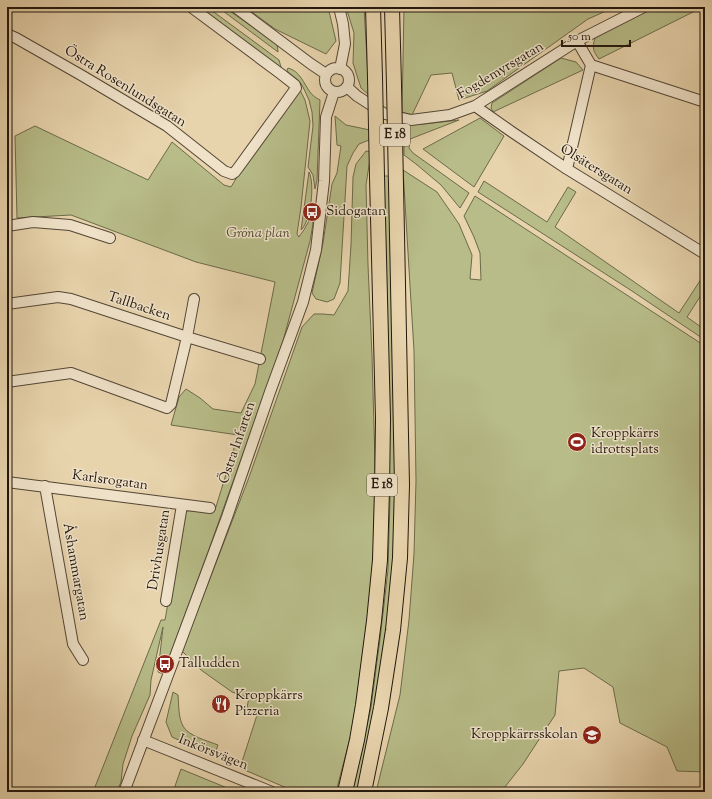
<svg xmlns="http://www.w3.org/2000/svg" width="712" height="799" font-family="'Sorts Mill Goudy',serif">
<rect width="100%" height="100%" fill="#e7d3ac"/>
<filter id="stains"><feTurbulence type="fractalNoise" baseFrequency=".005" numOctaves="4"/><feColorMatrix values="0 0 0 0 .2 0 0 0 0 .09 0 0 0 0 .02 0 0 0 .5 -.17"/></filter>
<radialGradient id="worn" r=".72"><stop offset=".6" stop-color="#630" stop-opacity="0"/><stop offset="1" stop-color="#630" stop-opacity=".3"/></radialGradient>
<!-- green -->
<path fill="#b7bc88" stroke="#6c6a4a" d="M198,7h9l72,53 2,7 -5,-1z
M224,7l53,37 1,8 -55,-41z
M245,7h83l8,34 -10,13 -51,-25z
M346,7h18l5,88 -8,-7 -8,-25 1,-30z
M404,7h211l-27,12 -101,72 -28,9 -7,-27 -21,2 -19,40 -10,-3z
M655,7h48l-104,52c-6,-8 -7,-11 -4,-21z
M561,58l15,4 7,8 -90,42 -2,-4 1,-5z
M288,68c12,3 16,16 22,24 2,3 6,6 10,8l-3,80 -2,9 -2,-14 -5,-8 5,-41 -1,-14 -3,-12 -7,-15 -4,-5 -10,-8 -1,-2z
M300,90l5,10 5,21 -9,86 -4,27 2,3c2,-4 5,-6 7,-11 3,-4 4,-8 5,-13l2,11 -3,17 -27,100 -74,208 -46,125 -5,-2 5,-45 -12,53 -1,15 -18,41 -9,28 -2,18 -4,9 -24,1 68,-172h4l19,-109 31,-1 23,-75 -67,-10 8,-28 7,-8 14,9 13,11 28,4 14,-29 20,-102 -79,-20 -125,-47 -54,3 -2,-82 20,-10 113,54 24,-38 52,43 7,2 6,-10z
M335,116l11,9 24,5 -1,10 -10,4 -6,9 -6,13 -7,117 -6,16 -7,3 -11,-3 -4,-6 11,-50 9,-59 5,-11 4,-27 -4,-1z
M480,118l24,18 -30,51 -51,-38z
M459,120l-49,19 -1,9 4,5 56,40 -9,15 -19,-23 -25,-21 -12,-9v-31h20z
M366,151l5,1 -5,33 2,80 4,91 3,107 1,91 -9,88 -14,85 -17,65h-40l-56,-24 18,-56 -11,-5 2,-9 -17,-6 -31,-22 -19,-19 66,-171 54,-153 12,-13h9l11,1 14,-24 3,-46 2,-68 3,-13z
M403,170l34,22 22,32 13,31 -2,24 11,1 -1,-27 -6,-16 -10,-21 11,-20 230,150v426l-28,-1 -10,-24 -47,-24 -7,-36 -29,-19 -25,3 -4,44 -32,49 -22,28h-125l24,-97 9,-75 5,-66 2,-73 -2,-130z
M309,172c6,12 2,49 -8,58z
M384,176h5l7,298 -2,80 -5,70 -19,113 -13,55h-6l10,-38 10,-47 9,-68 8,-69 2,-71z
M484,181l63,41 21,-35 8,5 -21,35 124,86 26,-40v16l-18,28 18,13v10l-73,-49 -154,-99z
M173,692l5,3c1,10 0,22 5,31 5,10 25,15 35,19l-4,11 -42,-19 -6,-15z
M181,769l56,23h-64z"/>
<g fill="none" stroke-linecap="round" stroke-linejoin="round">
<defs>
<path id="minor" d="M235,7l76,57 15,10
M339,7l4,17 2,20 -5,25
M7,34l9,4 65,37 86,51 57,45 8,3 3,-2 3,-4 58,-80 -1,-3 -14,-11 -90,-67
M577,41l14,24 114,37
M325 80a12 12 0 1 1 24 0a12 12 0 1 1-24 0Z
M347,87l10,9 28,18 26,6 39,-5 25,-9 102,-65 67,-34
M475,106l37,26 55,37 138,85
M567,169l24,-104
M7,226l26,-4 37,3 40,13
M7,304l51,-7 13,2 116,38 73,22
M7,382l64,-9 96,35 4,-4 16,-67 7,-38
M7,482l203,26
M45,486l28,158 10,16
M166,601l16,-96
M143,740l129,52
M124,792l49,-130 54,-145 43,-125 33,-90 13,-52 8,-69 2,-64 8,-25"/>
<path id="highway" d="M373,7l2,70
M392,7l2,78
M345,792l12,-52 6,-35 11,-84 6,-61 2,-70 1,-71 -6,-242
M364,792l17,-84 12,-78 7,-72 2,-73 -6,-300"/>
</defs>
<!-- minor casing -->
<use href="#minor" stroke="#534635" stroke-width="12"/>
<!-- highway casing -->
<use href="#highway" stroke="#22170d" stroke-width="16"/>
<!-- minor -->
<use href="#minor" stroke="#efe2c9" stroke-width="10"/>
<!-- highway -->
<use href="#highway" stroke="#e7d3ac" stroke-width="14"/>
<defs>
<path id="highway-bridge" d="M375,77l2,100
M394,85l2,100"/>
</defs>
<!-- highway-bridge casing -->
<use href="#highway-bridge" stroke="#22170d" stroke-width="16" stroke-linecap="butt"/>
<!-- highway-bridge -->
<use href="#highway-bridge" stroke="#e7d3ac" stroke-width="14"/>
</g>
<!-- icons -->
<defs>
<symbol id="bus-disc" viewBox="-11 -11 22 22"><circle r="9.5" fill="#8f2418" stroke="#efe2c9"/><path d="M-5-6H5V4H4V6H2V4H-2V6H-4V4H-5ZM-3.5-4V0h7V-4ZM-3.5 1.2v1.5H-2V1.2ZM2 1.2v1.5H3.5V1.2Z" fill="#fff"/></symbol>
<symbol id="stadium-disc" viewBox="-11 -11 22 22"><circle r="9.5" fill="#8f2418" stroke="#efe2c9"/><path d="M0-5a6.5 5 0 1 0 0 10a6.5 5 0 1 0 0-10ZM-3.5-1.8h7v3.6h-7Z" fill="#fff"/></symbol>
<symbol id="restaurant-disc" viewBox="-11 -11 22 22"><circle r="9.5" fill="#8f2418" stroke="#efe2c9"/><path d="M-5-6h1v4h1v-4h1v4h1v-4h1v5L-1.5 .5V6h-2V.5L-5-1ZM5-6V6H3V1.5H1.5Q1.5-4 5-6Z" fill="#fff"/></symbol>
<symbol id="school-disc" viewBox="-11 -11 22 22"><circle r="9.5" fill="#8f2418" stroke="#efe2c9"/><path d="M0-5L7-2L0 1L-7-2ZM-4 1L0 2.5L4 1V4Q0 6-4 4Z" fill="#fff"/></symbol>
</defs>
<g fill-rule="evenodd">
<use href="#bus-disc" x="301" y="201" width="22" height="22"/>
<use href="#stadium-disc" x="566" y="431" width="22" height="22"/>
<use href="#bus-disc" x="154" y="653" width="22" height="22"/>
<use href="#restaurant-disc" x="210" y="693" width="22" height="22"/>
<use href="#school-disc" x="581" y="724" width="22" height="22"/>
</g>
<g text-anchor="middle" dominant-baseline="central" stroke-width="3" stroke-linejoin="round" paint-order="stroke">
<!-- shield labels -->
<g fill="#efe2c9" stroke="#605445" stroke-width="1">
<rect x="380" y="124" width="30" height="22" rx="3"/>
<rect x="367" y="474" width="30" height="22" rx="3"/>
</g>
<g font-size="13" font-weight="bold" fill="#22170d">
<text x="395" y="135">E 18</text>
<text x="382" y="485">E 18</text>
</g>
<!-- street labels -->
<g font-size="14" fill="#22170d" stroke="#efe2c9">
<text transform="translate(501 71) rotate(-31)">Fogdemyrsgatan</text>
<text transform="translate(125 87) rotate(32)">Östra Rosenlundsgatan</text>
<text transform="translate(596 170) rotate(32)">Olsätersgatan</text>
<text transform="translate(139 307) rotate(18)">Tallbacken</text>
<text transform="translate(238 443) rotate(-71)">Östra Infarten</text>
<text transform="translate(110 481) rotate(8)">Karlsrogatan</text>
<text transform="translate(160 550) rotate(-81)">Drivhusgatan</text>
<text transform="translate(75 572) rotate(80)">Åshammargatan</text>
<text transform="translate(213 753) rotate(22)">Inkörsvägen</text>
</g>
<!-- poi labels -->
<g font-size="14" fill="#22170d" stroke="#efe2c9" text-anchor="start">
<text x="326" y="212">Sidogatan</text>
<text x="591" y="434">Kroppkärrs<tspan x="591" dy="16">idrottsplats</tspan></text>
<text x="179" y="664">Talludden</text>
<text x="235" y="696">Kroppkärrs<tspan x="235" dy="16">Pizzeria</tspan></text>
<text x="578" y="735" text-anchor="end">Kroppkärrsskolan</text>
</g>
<!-- park labels -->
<g font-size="14" font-style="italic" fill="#4f4932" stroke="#efe2c9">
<text x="258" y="234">Gröna plan</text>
</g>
</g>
<!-- margin -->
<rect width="712" height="799" fill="none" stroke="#e7d3ac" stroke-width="24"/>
<rect x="8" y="8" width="696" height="783" fill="none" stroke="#22170d" stroke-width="2"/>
<rect x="12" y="12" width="688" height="775" fill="none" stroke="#22170d"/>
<!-- scale -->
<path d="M562 40v6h68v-6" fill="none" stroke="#22170d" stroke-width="2"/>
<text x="568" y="40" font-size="12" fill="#22170d" stroke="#efe2c9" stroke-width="3" paint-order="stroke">50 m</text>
<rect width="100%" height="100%" filter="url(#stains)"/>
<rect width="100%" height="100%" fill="url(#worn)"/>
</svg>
